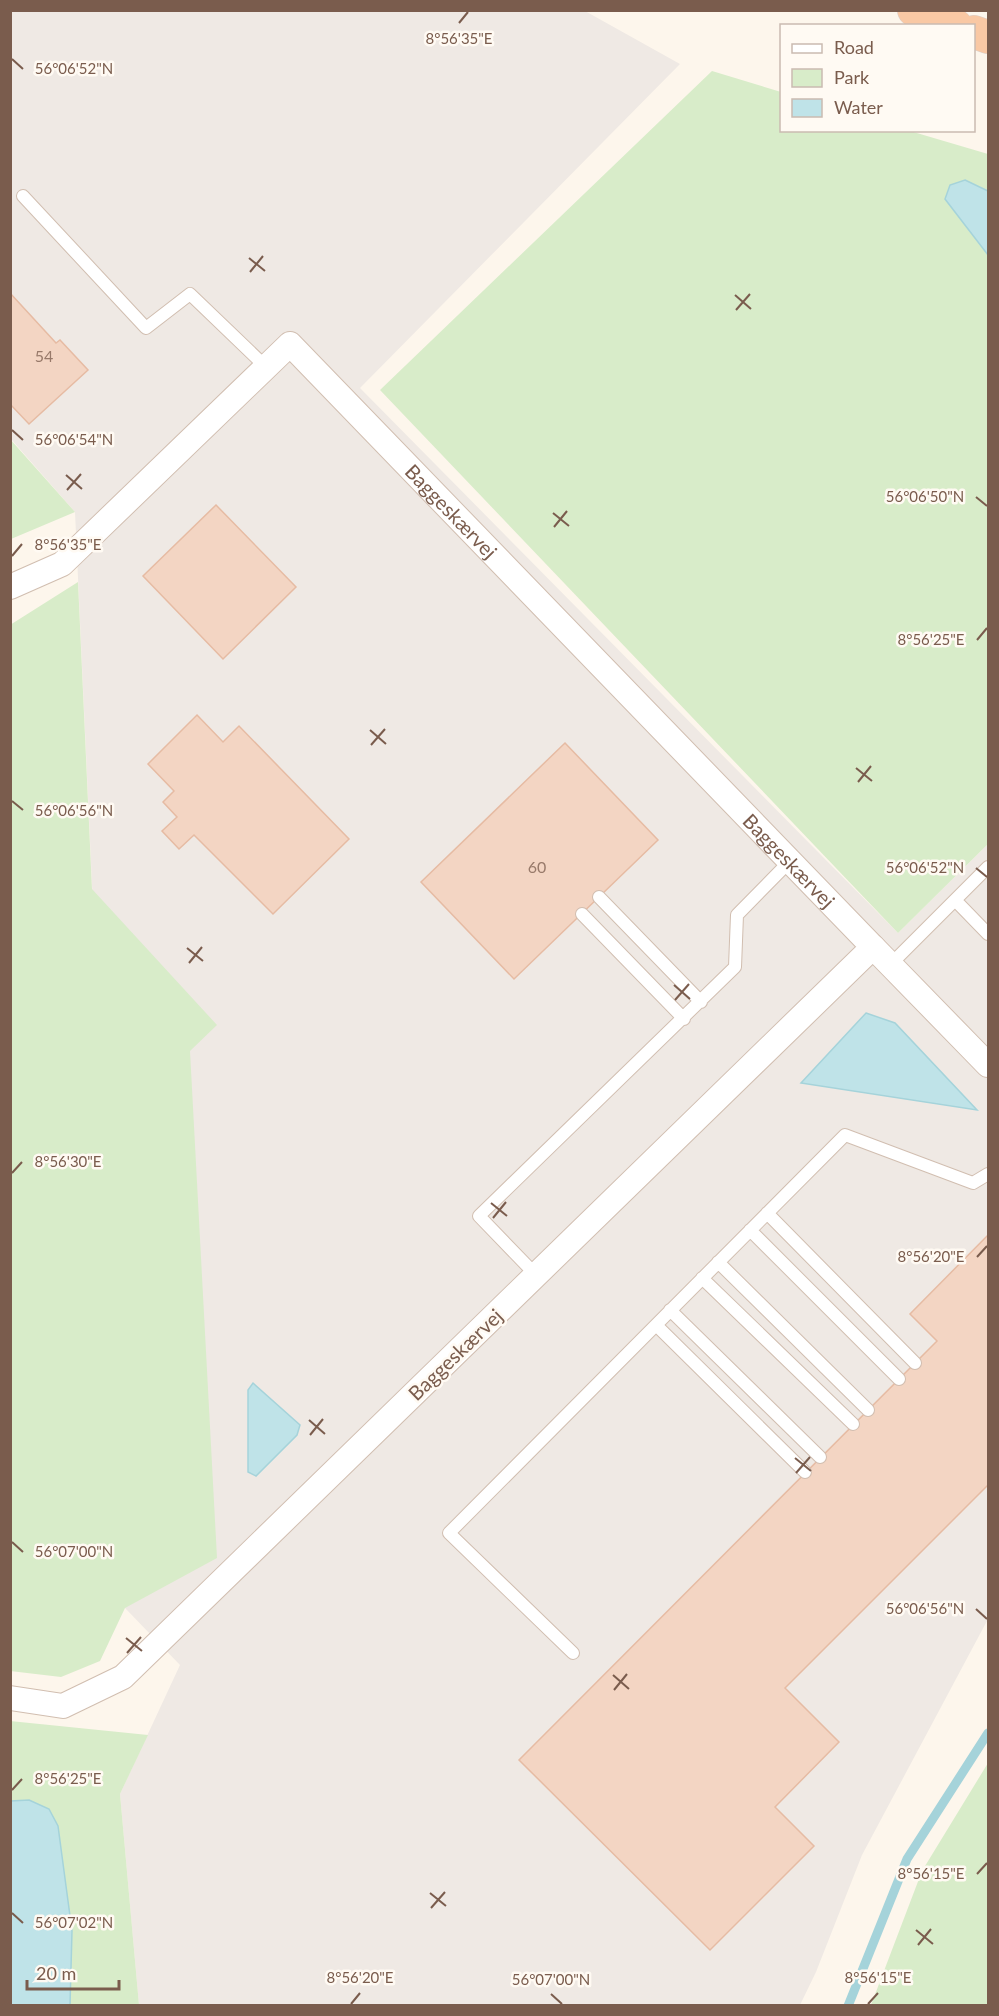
<svg xmlns="http://www.w3.org/2000/svg" width="999" height="2016" font-family="Lato,sans-serif">
<rect width="100%" height="100%" fill="#fdf6ec"/>
<!-- industrial -->
<path fill="#efe9e4" d="M10,11h575l95,53 -320,324 538,545 90,-89v775l-126,236 -46,117 -16,33h-661l-19,-211 60,-129 -55,-57 -50,-1096 -64,-73z"/>
<!-- green -->
<path fill="#d8ecc9" d="M712,71l69,21 1,38 128,1 78,23v37l-23,-11 -20,19 43,56v589l-90,89 -518,-543z
M10,439l65,73 -64,27h-1z
M78,582l14,307 125,136 -27,26 27,507 -92,50 -25,53 -39,16 -51,-6v-1046z
M10,1721l138,14 -28,59 19,211h-128z
M988,1763v242h-117l51,-134z"/>
<!-- water -->
<path fill="#bfe3e8" stroke="#a5d3da" stroke-width="1.5" d="M965,180l23,11v64l-43,-56 5,-14z
M866,1013l29,10 82,87 -176,-27z
M253,1383l47,42 -3,10 -41,41 -8,-4v-82z
M29,1800l20,9 9,17 14,105 -2,74h-59v-204z"/>
<g fill="none" stroke-linecap="round" stroke-linejoin="round">
<!-- stream -->
<path stroke="#a5d3da" stroke-width="9" d="M848,2006l59,-147 81,-126"/>
</g>
<!-- building -->
<path fill="#f3d5c3" stroke="#e6bba3" stroke-width="1.5" d="M10,293l46,50 4,-3 28,30 -59,54 -19,-20z
M216,505l80,82 -73,72 -80,-83z
M197,715l26,27 16,-16 110,113 -76,75 -79,-79 -15,14 -17,-18 15,-14 -14,-15 11,-11 -26,-27z
M565,743l93,97 -144,139 -93,-97z
M988,1235v250l-203,203 54,54 -64,65 39,39 -104,104 -191,-190 418,-419 -27,-27z"/>
<g fill="none" stroke-linecap="round" stroke-linejoin="round">
<defs>
<path id="service" d="M23,196l123,132 44,-34 76,73
M599,897l102,105
M955,900l33,34
M582,914l102,105
M890,965l98,-98
M767,1213l148,150
M750,1230l149,149
M718,1262l150,148
M536,1275l-57,-59 256,-249 2,-52 53,-54
M702,1278l151,146
M670,1310l150,147
M656,1325l149,147
M573,1653l-124,-120 396,-398 128,48 15,-9"/>
<g id="minor">
<path id="s1" d="M10,587l52,-23 228,-220 583,603 -750,730 -60,29 -53,-8"/>
<path d="M873,947l115,118"/>
</g>
<path id="trunk" d="M914,10l42,16
M974,32l14,5"/>
</defs>
<!-- service casing -->
<use href="#service" stroke="#d1beb0" stroke-width="14"/>
<!-- minor casing -->
<use href="#minor" stroke="#d1beb0" stroke-width="26"/>
<!-- trunk casing -->
<use href="#trunk" stroke="#dad1cd" stroke-width="34"/>
<!-- service -->
<use href="#service" stroke="#fff" stroke-width="12"/>
<!-- minor -->
<use href="#minor" stroke="#fff" stroke-width="24"/>
<!-- trunk -->
<use href="#trunk" stroke="#f9c8a4" stroke-width="33"/>
</g>
<!-- ticks -->
<path fill="none" stroke="#7a5c4d" stroke-width="2" d="M459,23l9,-11M12,59l11,10M249,258l16,13M250,272l13,-16M735,295l16,14M736,310l14,-16M12,430l11,10M66,475l16,14M67,490l14,-16M976,497l11,9M553,513l16,13M554,527l13,-16M12,556l10,-12M977,640l10,-12M370,730l16,14M371,745l14,-16M856,768l16,13M858,782l13,-16M12,801l11,9M976,868l11,9M187,948l16,13M189,963l13,-16M674,985l16,14M675,1000l14,-16M12,1173l10,-11M491,1203l16,13M493,1218l13,-16M977,1257l10,-11M309,1420l16,14M310,1435l13,-16M795,1458l16,13M796,1473l14,-16M12,1542l11,10M976,1609l11,10M126,1638l16,13M127,1653l14,-16M613,1675l16,14M614,1690l13,-16M12,1790l10,-11M977,1874l10,-11M430,1893l16,13M431,1908l14,-16M12,1913l11,10M916,1930l17,14M918,1945l13,-16M551,1994l11,10M351,2004l9,-11M868,2004l10,-11"/>
<g text-anchor="middle" dominant-baseline="central" stroke-width="5" stroke-linejoin="round" paint-order="stroke">
<!-- number labels -->
<g font-size="16" fill="#987a6a">
<text x="44" y="355">54</text>
<text x="537" y="866">60</text>
</g>
<!-- street labels -->
<g font-size="20" fill="#7a5c4d" stroke="#fffaf3">
<text stroke="none"><textPath href="#s1" startOffset="606">Baggeskærvej</textPath></text>
<text stroke="none"><textPath href="#s1" startOffset="1092">Baggeskærvej</textPath></text>
<text transform="translate(455 1354) rotate(-44)">Baggeskærvej</text>
</g>
</g>
<g font-size="15" text-anchor="middle" fill="#7a5c4d" stroke="#fffaf3" stroke-width="5" stroke-linejoin="round" paint-order="stroke">
<text x="459" y="44">8°56'35"E</text>
<text x="74" y="74">56°06'52"N</text>
<text x="74" y="445">56°06'54"N</text>
<text x="925" y="502">56°06'50"N</text>
<text x="68" y="550">8°56'35"E</text>
<text x="931" y="645">8°56'25"E</text>
<text x="74" y="816">56°06'56"N</text>
<text x="925" y="873">56°06'52"N</text>
<text x="68" y="1167">8°56'30"E</text>
<text x="931" y="1262">8°56'20"E</text>
<text x="74" y="1557">56°07'00"N</text>
<text x="925" y="1614">56°06'56"N</text>
<text x="68" y="1784">8°56'25"E</text>
<text x="931" y="1879">8°56'15"E</text>
<text x="74" y="1928">56°07'02"N</text>
<text x="360" y="1983">8°56'20"E</text>
<text x="878" y="1983">8°56'15"E</text>
<text x="551" y="1985">56°07'00"N</text>
</g>
<!-- border -->
<rect width="999" height="2016" fill="none" stroke="#7a5c4d" stroke-width="24"/>
<!-- legend -->
<rect x="780" y="24" width="195" height="108" fill="#fffaf3" stroke="#cabbb1" stroke-width="1.5"/>
<rect x="792" y="44" width="30" height="9" fill="#ffffff" stroke="#cabbb1" stroke-width="1.5"/>
<text x="834" y="54" font-size="18" fill="#7a5c4d">Road</text>
<rect x="792" y="69" width="30" height="18" fill="#d8ecc9" stroke="#cabbb1" stroke-width="1.5"/>
<text x="834" y="84" font-size="18" fill="#7a5c4d">Park</text>
<rect x="792" y="99" width="30" height="18" fill="#bfe3e8" stroke="#cabbb1" stroke-width="1.5"/>
<text x="834" y="114" font-size="18" fill="#7a5c4d">Water</text>
<!-- scale -->
<path d="M27 1980v9h92v-9" fill="none" stroke="#7a5c4d" stroke-width="3"/>
<text x="36" y="1980" font-size="18" fill="#7a5c4d" stroke="#fffaf3" stroke-width="4.5" paint-order="stroke">20 m</text>
</svg>
